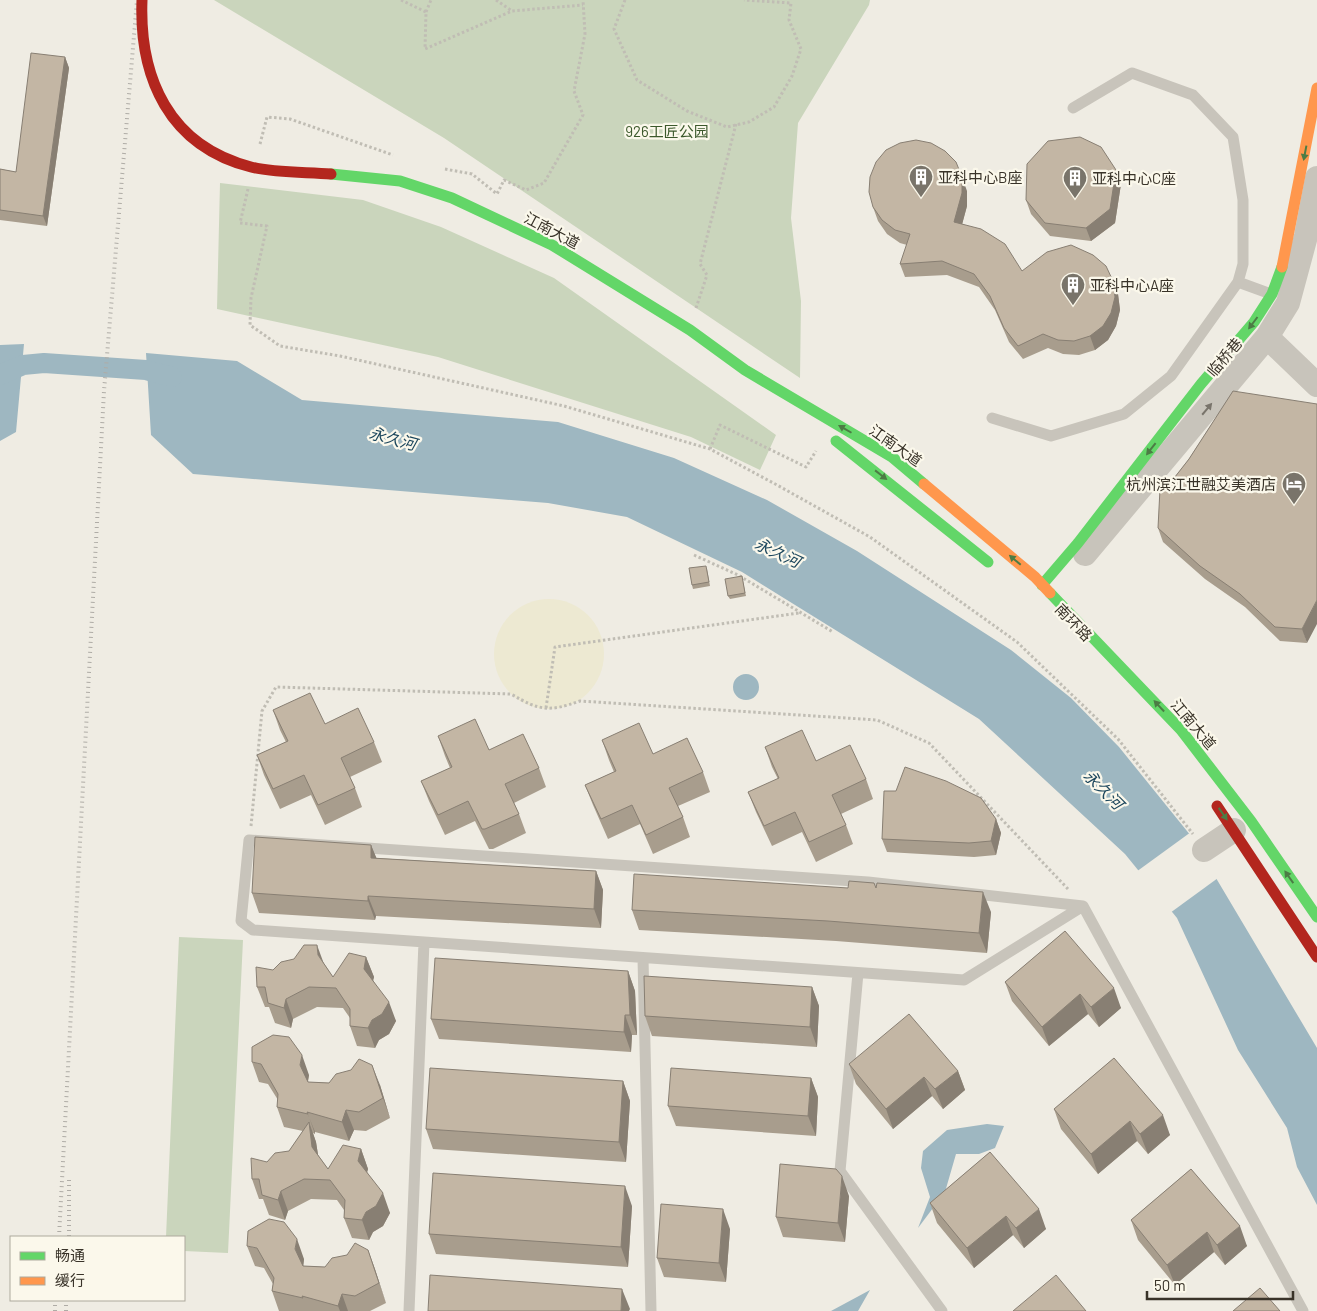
<svg xmlns="http://www.w3.org/2000/svg" width="1317" height="1311" font-family="Barlow,'Noto Sans SC',sans-serif">
<rect width="100%" height="100%" fill="#efece3"/>
<!-- green -->
<path fill="#cad5bc" d="M214,0h656l-1,5 -71,118 -7,95 10,83 -1,77 -356,-240z
M220,183l143,17 78,27 113,51 222,157 -16,35 -69,-33 -253,-80 -221,-48z
M179,937l64,3 -15,313 -44,-2v-14h-18z"/>
<!-- plaza -->
<path fill="#ede9d2" d="M494 654a55 55 0 1 1 110 0a55 55 0 1 1-110 0Z"/>
<!-- water -->
<path fill="#9eb7c1" d="M24,344l-8,88 -16,9v-96z
M146,353l91,8 65,39 256,22 116,36 93,42 90,51 154,99 60,48 48,49 72,89 126,212v157l-20,-38 -10,-39 -49,-78 -61,-132 -52,-64 -146,-135 -237,-147 -115,-55 -79,-14 -355,-29 -42,-39z
M733 687a13 13 0 1 1 26 0a13 13 0 1 1-26 0Z
M987,1124l17,2 -9,22 -16,6h-23l-11,38 -27,36 12,-31 -9,-29 2,-17 24,-21z
M870,1290l-12,21h-27z"/>
<!-- pier -->
<path fill="#efece3" d="M1191,832l27,46 -48,35 -34,-41z"/>
<g fill="none" stroke-linecap="round" stroke-linejoin="round">
<!-- canal -->
<path stroke="#9eb7c1" stroke-width="20" d="M0,375l23,-10 21,-2 102,7 26,7"/>
<!-- path -->
<path stroke="#c0bdb4" stroke-width="3" stroke-dasharray="2.5 2.5" stroke-linecap="butt" d="M401,0l25,12 -1,37 87,-38 71,-6
M496,0l16,11
M625,0l-11,29 23,51 50,31 40,16 22,-5 25,-15 18,-31 9,-27 -12,-29 2,-17 -47,-3
M426,12l5,-12
M260,144l7,-27 23,2 103,36
M445,169l27,5 25,20 7,-14 22,10 18,-7 39,-68 -9,-24 11,-57 -2,-34
M248,189l-8,34 27,3 -16,72 -1,27 30,21 60,10 224,50 146,43 67,36 93,52 147,105 101,97 75,95
M696,308l11,-33 -7,-11 36,-140
M710,449l10,-24 86,42 10,-16
M694,555l44,20 95,57
M546,708l9,-61 244,-34
M251,826l11,-115 14,-24 235,7c29,17 38,18 69,7l297,19 52,23 139,146"/>
<!-- lane -->
<path stroke="#c8c4bb" stroke-width="11" d="M1238,282l33,12
M992,418l59,18 73,-22 47,-38 67,-94 5,-18v-64l-10,-63 -40,-42 -61,-22 -59,35
M249,840l619,42 215,24 -119,74 -711,-50 -12,-9z
M1083,906l220,405
M643,958l8,353
M858,973l-18,198 102,140
M409,1311l15,-369"/>
<!-- street -->
<path stroke="#c8c4bb" stroke-width="24" d="M1267,337l50,48
M1085,554l182,-217 21,-34 18,-67 11,-58
M1204,850l30,-20"/>
<!-- fast -->
<path stroke="#63d668" stroke-width="11" d="M331,174l69,7 52,17 100,47 138,85 55,40 147,87 32,27
M836,441l152,121
M1042,585l36,-42 123,-159 53,-62 18,-28 10,-27
M1050,593l131,137 70,91 66,96"/>
<!-- slow -->
<path stroke="#ff974d" stroke-width="11" d="M1282,267l35,-179
M924,484l111,93 15,16"/>
<!-- jam -->
<path stroke="#b3261e" stroke-width="11" d="M1217,806l100,151"/>
<!-- rail -->
<path stroke="#afaca6" stroke-width="4" stroke-dasharray="1 4" stroke-linecap="butt" d="M69,1180v57
M59,1237l45,-846 33,-391
M55,1311v-11
M66,1311v-11"/>
<!-- jam-bridge -->
<path stroke="#b3261e" stroke-width="11" d="M142,0c-3,78 27,146 109,167 23,6 55,5 80,7"/>
</g>
<!-- wall -->
<path fill="#a89d8d" d="M65,57l4,11 -22,158 -47,-6v-51l16,3z
M1116,170l5,14 -6,39 -24,18 -41,-5 -19,-22 -5,-14z
M967,191v15l-5,18 60,47 91,10 5,13 2,16 -4,16 -8,14 -13,10 -16,5 -16,-1 -15,-6 -25,11 -14,-17 -14,-32 -16,-23 -32,-12 -42,2 -5,-13 7,-19 -7,-2 -13,-9 -9,-13 -5,-14z
M1233,391l74,252 -27,-2 -35,-34 -40,-28 -42,-37 -5,-14 13,-46 18,-23z
M707,569l3,17 -17,3 -1,-4z
M742,576l4,20 -16,3 -2,-3z
M273,710l52,14 49,18 8,20 -32,15 5,11 7,19 -37,18 -14,-30 -31,14 -16,-34 -7,-20 29,-13 -6,-12z
M438,736l51,14 50,18 7,19 -32,16 5,11 7,19 -33,16h-4l-14,-28 -30,14 -16,-34 -8,-20 29,-13 -5,-12z
M602,740l51,14 50,18 7,20 -32,14 5,11 7,20 -37,17 -13,-30 -32,15 -15,-34 -8,-20 29,-13 -5,-12z
M765,747l51,14 50,18 7,20 -32,15 5,11 7,19 -37,18 -14,-30 -30,14 -16,-34 -8,-20 30,-13 -6,-12z
M996,819l5,14 -5,22 -22,2 -87,-5 -5,-13z
M371,845l5,13 220,13 7,19 -2,38 -225,-12 -1,4 -116,-7 -7,-20z
M848,888h28l115,24 -4,41 -151,-12 -197,-11 -7,-20z
M1065,931l56,77 -22,19 -11,-13 -39,32 -37,-45 -7,-19z
M366,957l8,20 -1,3 23,41 -7,13 -10,6 -4,8 -18,-2 -7,-20v-8l-7,-10 -26,-1 -24,12 -2,9 -16,-5 -6,-16h-4l-8,-20 16,-17 50,-8 10,15z
M628,971l7,20 2,44h-5l-1,17 -192,-13 -8,-20z
M812,987l7,19 -2,41 -165,-11 -7,-20z
M1114,1058l56,77 -22,19 -11,-13 -39,33 -37,-45 -7,-20z
M252,1062l57,13 -1,7 72,3 10,33 -24,13 -12,-1 -5,11 -34,-9v2l-2,-1 3,9 2,13 10,14 33,-20 7,20 -1,3 23,41 -7,13 -10,6 -4,8 -17,-2 -8,-20v-8l-7,-10 -26,-1 -23,12 -3,9 -16,-5 -6,-16h-4l-7,-20 15,-17 22,-11 14,-20 -19,-4 -7,-20 1,-7 -10,-16 -9,-2z
M849,1064l109,7 7,19 -22,19 -11,-13 -39,33 -37,-45z
M811,1078l7,19 -2,39 -140,-10 -8,-20z
M623,1081l7,20 -4,61 -193,-13 -7,-20z
M990,1152l56,77 -22,19 -11,-13 -39,33 -37,-45 -7,-20z
M1191,1169l56,77 -22,19 -11,-13 -39,33 -37,-45 -7,-20z
M849,1196l-4,46 -62,-5 -7,-20z
M632,1206l-4,61 -192,-13 -7,-20z
M730,1229l-4,53 -62,-5 -7,-19z
M247,1246l57,13 -1,7 22,1 43,-17 18,53 -16,8h-91l-7,-20 1,-7 -9,-16 -9,-2z"/>
<!-- shaded-wall -->
<path fill="#887f73" d="M65,57l4,11 -22,158 -4,-10z
M1116,170l5,14 -6,39 -24,18 -5,-13z
M962,177l5,14v15l-8,30 -5,-14z
M1113,281l5,13 2,16 -4,16 -8,14 -13,10 -5,-14z
M1317,600v24l-10,19 -5,-14z
M996,819l5,14 -5,22 -5,-14z
M371,845l8,19 -8,-6z
M596,871l7,19 -2,38 -7,-19z
M983,892l8,20 -4,41 -8,-20z
M368,896l8,20 -1,4 -7,-19z
M317,945l7,19 -6,-9z
M366,957l8,20 -3,12 -7,-20z
M628,971l7,20 2,44 -7,-20z
M812,987l7,19 -2,41 -7,-20z
M1114,988l7,20 -22,19 -8,-20z
M1080,994l8,20 -39,32 -7,-19z
M286,999l7,20 -2,9 -7,-20z
M389,1002l7,19 -7,13 -10,6 -4,8 -7,-20 4,-8z
M625,1015l7,20 -1,17 -7,-20z
M302,1055l7,20 -2,10 -7,-20z
M372,1065l8,20 10,33 -7,-20z
M958,1071l7,19 -22,19 -8,-20z
M924,1077l8,19 -39,33 -7,-20z
M811,1078l7,19 -2,39 -8,-20z
M623,1081l7,20 -4,61 -7,-20z
M346,1110l8,20 -5,11 -7,-19z
M307,1112l8,20v2l-7,-20z
M1163,1115l7,20 -22,19 -8,-20z
M1130,1121l7,20 -39,33 -7,-20z
M309,1122l7,20 4,25 -8,-20z
M361,1149l7,20 -3,11 -7,-19z
M842,1176l7,20 -4,46 -7,-19z
M625,1186l7,20 -4,61 -7,-20z
M281,1191l7,20 -3,9 -7,-20z
M383,1193l7,20 -7,13 -10,6 -4,8 -7,-20 4,-8z
M723,1209l7,20 -4,53 -7,-19z
M1039,1209l7,20 -22,19 -8,-20z
M1006,1216l7,19 -39,33 -7,-20z
M1240,1226l7,20 -22,19 -8,-20z
M1207,1232l7,20 -39,33 -8,-20z
M297,1239l7,20 -1,10 -8,-20z
M368,1250l7,19 11,34 -7,-20z
M622,1289l8,20 -1,2h-8z
M342,1294l6,17h-8l-2,-5z"/>
<!-- building -->
<path fill="#c3b6a4" stroke="#887f73" d="M31,53l34,4 -22,159 -43,-6v-41l16,3z
M1080,137l21,10 15,23 -6,39 -24,19 -41,-5 -19,-23 1,-36 21,-23z
M916,140l15,3 14,8 11,11 6,15v16l-8,29 27,7 24,15 17,27 25,-19 24,-7 22,10 13,11 7,15 2,16 -4,16 -8,13 -13,10 -16,5 -16,-1 -15,-6 -25,12 -14,-18 -14,-32 -16,-22 -32,-13 -42,3 10,-30 -15,-4 -13,-10 -9,-13 -4,-15 1,-15 6,-15 10,-12 14,-7z
M1233,391l84,13v196l-15,29 -27,-2 -35,-33 -40,-28 -42,-38 2,-39 11,-7 18,-23z
M706,566l3,16 -17,3 -3,-17z
M742,576l3,17 -17,3 -3,-17z
M310,693l15,31 33,-16 16,34 -33,16 14,30 -37,17 -14,-30 -31,14 -16,-34 31,-14 -15,-31z
M475,719l14,31 34,-16 16,34 -34,16 14,30 -34,15h-3l-14,-28 -30,14 -17,-34 31,-14 -14,-31z
M639,723l14,31 34,-16 16,34 -34,16 14,29 -37,18 -14,-30 -31,14 -16,-34 31,-14 -14,-31z
M802,730l14,31 34,-16 16,34 -34,16 14,30 -37,17 -14,-30 -31,14 -16,-34 31,-14 -14,-31z
M905,767l41,14 35,17 15,21 -5,22 -22,2 -87,-4 2,-48h12z
M255,837l116,8v13l225,13 -2,38 -226,-13v5l-116,-8z
M634,874l214,14 1,-7 25,2 2,5 1,-5 106,9 -4,41 -151,-12 -196,-11z
M1065,931l49,57 -23,19 -11,-13 -38,33 -37,-45z
M304,945h13l1,10 15,22 16,-24 17,4 -2,12 25,33 -7,12 -10,6 -4,8 -18,-2v-17l-14,-21 -27,-1 -23,12 -2,9 -16,-5 -3,-16h-8l-1,-20 17,3 8,-8 13,-3z
M435,958l193,13 2,44h-5l-1,17 -193,-13z
M644,976l168,11 -2,40 -165,-11z
M909,1014l49,57 -23,18 -11,-12 -38,32 -37,-45z
M273,1035l16,2 13,18 -2,10 8,17 21,1 7,-9 15,-4 8,-11 13,6 11,33 -24,14 -13,-2 -4,12 -35,-10 1,2 -31,-7 1,-13 -17,-30 -9,-2v-15z
M1114,1058l49,57 -23,19 -10,-13 -39,33 -37,-45z
M430,1068l193,13 -4,61 -193,-13z
M671,1068l140,10 -3,38 -140,-10z
M309,1122l3,25 16,22 15,-24 18,4 -3,12 25,32 -7,13 -10,6 -4,8 -18,-2 1,-18 -15,-20 -26,-1 -23,12 -3,9 -16,-5 -3,-16h-7l-1,-21 16,4 8,-9 14,-2z
M990,1152l49,57 -23,19 -10,-12 -39,32 -37,-45z
M780,1164l56,5 6,7 -4,47 -62,-6z
M1191,1169l49,57 -23,19 -10,-13 -40,33 -36,-45z
M433,1173l192,13 -4,61 -192,-13z
M661,1204l62,5 -4,54 -62,-5z
M269,1219l15,3 13,17 -2,10 8,17 22,1 7,-9 15,-3 8,-12 13,7 11,33 -24,13 -13,-2 -4,12 -36,-10 1,2 -31,-7 2,-13 -17,-30 -10,-2 1,-15z
M430,1275l192,14 -1,22h-193z
M1056,1275l30,36h-73z
M1260,1288l20,23h-47z"/>
<!-- one-way arrows -->
<defs><path id="oneway-solid" d="M-6-.8H1V-3.2L6.5 0L1 3.2V.8H-6Z" transform="scale(1.25)"/></defs>
<g fill="#4c7c45">
<use href="#oneway-solid" transform="translate(1305 153) rotate(101)"/>
<use href="#oneway-solid" transform="translate(1253 323) rotate(127)"/>
<use href="#oneway-solid" transform="translate(845 429) rotate(-150)"/>
<use href="#oneway-solid" transform="translate(1151 449) rotate(128)"/>
<use href="#oneway-solid" transform="translate(881 475) rotate(38)"/>
<use href="#oneway-solid" transform="translate(1015 560) rotate(-140)"/>
<use href="#oneway-solid" transform="translate(1159 706) rotate(-133)"/>
<use href="#oneway-solid" transform="translate(1223 814) rotate(55)"/>
<use href="#oneway-solid" transform="translate(1289 877) rotate(-125)"/>
</g>
<use fill="#79746b" href="#oneway-solid" transform="translate(1207 409) rotate(-50)"/>
<!-- icons -->
<defs>
<symbol id="building-pin" viewBox="-11 -11 22 30"><path d="M0 17L-7.5 6A9.5 9.5 0 1 1 7.5 6Z" fill="#79746a" stroke="#fbf8eb"/><path d="M-4-6H4V6H1V3H-1V6H-4ZM-2.5-4.3h1.7v1.8h-1.7ZM.8-4.3h1.7v1.8H.8ZM-2.5-1h1.7V.8h-1.7ZM.8-1h1.7V.8H.8Z" fill="#fff"/></symbol>
<symbol id="hotel-pin" viewBox="-11 -11 22 30"><path d="M0 17L-7.5 6A9.5 9.5 0 1 1 7.5 6Z" fill="#79746a" stroke="#fbf8eb"/><path d="M-6-4.5h1.5V1H6V5H4.5V3h-9V5H-6ZM-4 0a1.8 1.8 0 1 1 3.6 0ZM.5 0V-2.5h3Q6-2.5 6 0Z" fill="#fff"/></symbol>
</defs>
<g fill-rule="evenodd">
<use href="#building-pin" x="907" y="163" width="28" height="38"/>
<use href="#building-pin" x="1061" y="164" width="28" height="38"/>
<use href="#building-pin" x="1059" y="271" width="28" height="38"/>
<use href="#hotel-pin" x="1280" y="470" width="28" height="38"/>
</g>
<g text-anchor="middle" dominant-baseline="central" stroke-width="4.5" stroke-linejoin="round" paint-order="stroke">
<!-- park labels -->
<g font-size="15" fill="#3c592c" stroke="#fbf8eb">
<text x="667" y="131">926工匠公园</text>
</g>
<!-- poi labels -->
<g font-size="15" fill="#393329" stroke="#fbf8eb" text-anchor="start">
<text x="938" y="177">亚科中心B座</text>
<text x="1092" y="178">亚科中心C座</text>
<text x="1090" y="285">亚科中心A座</text>
<text x="1276" y="484" text-anchor="end">杭州滨江世融艾美酒店</text>
</g>
<!-- street labels -->
<g font-size="15" fill="#393329" stroke="#fbf8eb">
<text transform="translate(552 230) rotate(28)">江南大道</text>
<text transform="translate(1224 357) rotate(-50)">临桥巷</text>
<text transform="translate(896 445) rotate(35)">江南大道</text>
<text transform="translate(1074 622) rotate(46)">南环路</text>
<text transform="translate(1194 724) rotate(50)">江南大道</text>
</g>
<!-- water labels -->
<g font-size="16" font-style="italic" fill="#1d475d" stroke="#fbf8eb">
<text transform="translate(393 438) rotate(15)">永久河</text>
<text transform="translate(778 552) rotate(25)">永久河</text>
<text transform="translate(1104 789) rotate(45)">永久河</text>
</g>
</g>
<!-- legend -->
<rect x="10" y="1236" width="175" height="65" fill="#fbf8eb" stroke="#ada99d"/>
<rect x="20" y="1252" width="25" height="8" fill="#63d668" stroke="#ada99d"/>
<text x="55" y="1261" font-size="15" fill="#393329">畅通</text>
<rect x="20" y="1277" width="25" height="8" fill="#ff974d" stroke="#ada99d"/>
<text x="55" y="1286" font-size="15" fill="#393329">缓行</text>
<!-- scale -->
<path d="M1147 1291v8h146v-8" fill="none" stroke="#393329" stroke-width="2.5"/>
<text x="1154" y="1291" font-size="15" fill="#393329" stroke="#fbf8eb" stroke-width="4" paint-order="stroke">50 m</text>
</svg>
